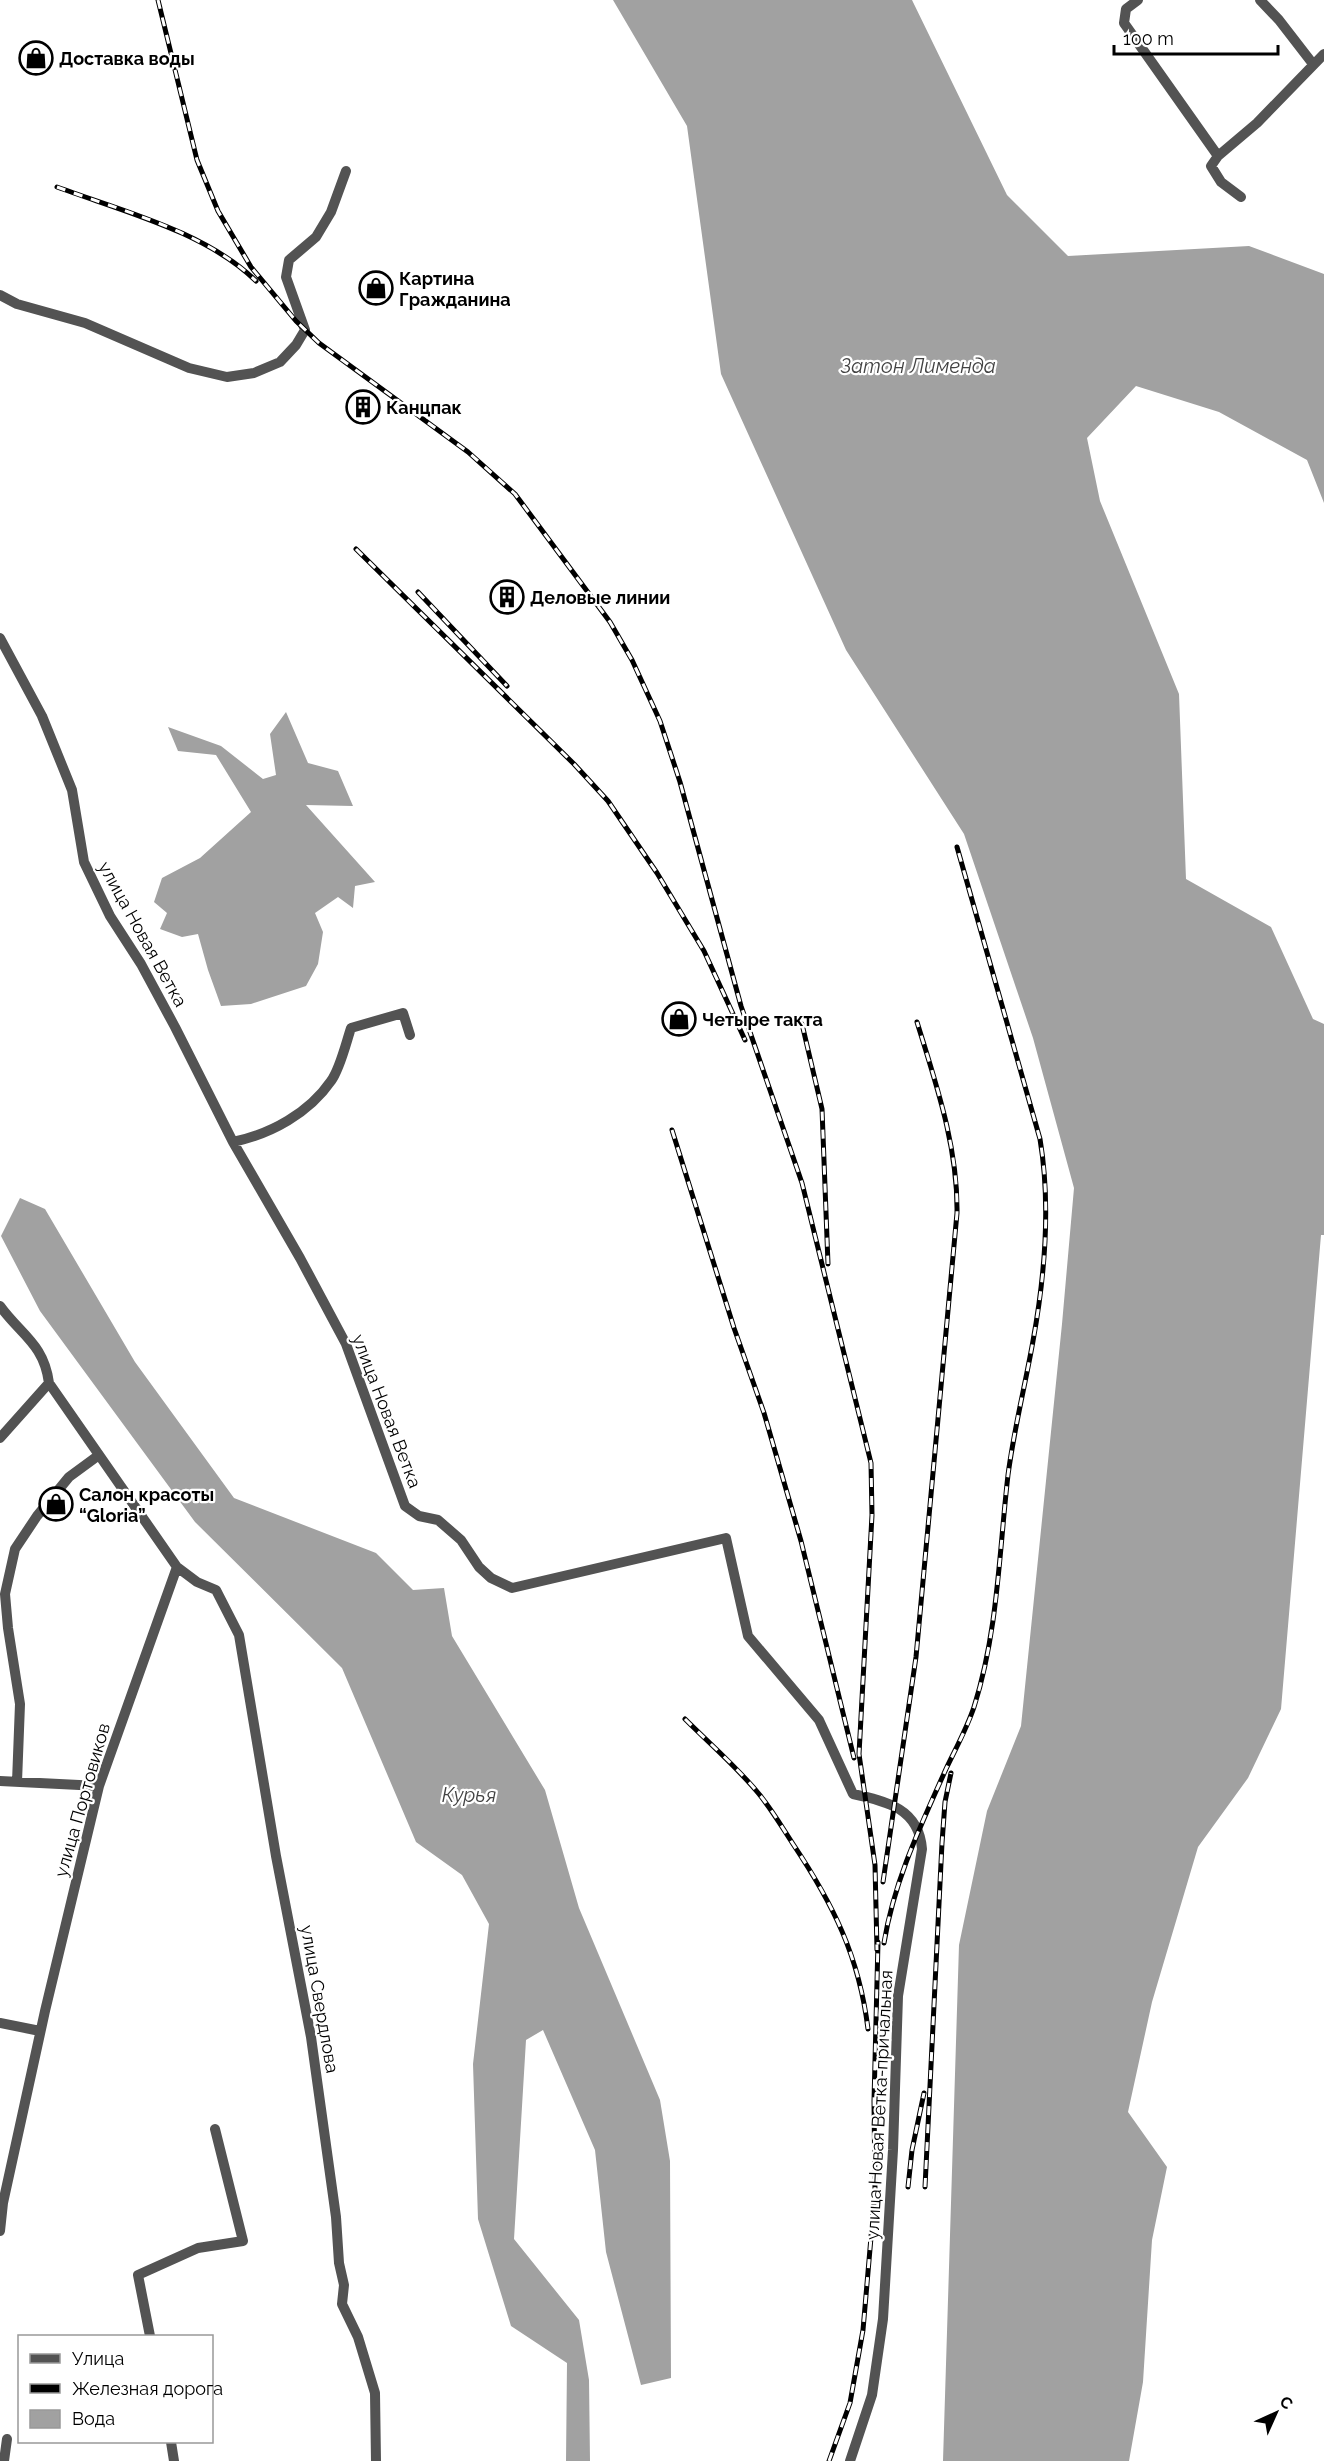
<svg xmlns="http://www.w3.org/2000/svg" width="1324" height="2461" font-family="Raleway,sans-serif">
<rect width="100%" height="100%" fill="#fff"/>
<!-- water -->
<path fill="#a1a1a1" d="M613,0h299l95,195 61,61 181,-10 75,28v229l-17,-43 -88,-48 -83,-26 -49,52 13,63 79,193 7,185 85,48 42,92 11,5v211h-3l-40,474 -33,69 -50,69 -46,155 -24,110 39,55 -15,73 -9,142 -14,79h-186l16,-516 28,-134 34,-85 41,-402 12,-136 -41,-150 -69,-204 -118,-184 -125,-276 -34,-248z
M286,712l22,51 30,8 15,35 -47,-1 69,77 -20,4 -2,22 -15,-11 -23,16 8,19 -5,32 -12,22 -55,18 -30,2 -13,-36 -10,-36 -16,3 -22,-8 7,-16 -13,-11 8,-24 38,-20 51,-46 -35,-57 -38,-4 -10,-24 53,19 42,33 13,-4 -6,-41z
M20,1198l25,11 90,153 99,136 142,55 37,37 31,-2 8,48 93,154 34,118 81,192 10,61 1,217 -30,7 -35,-133 -11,-102 -52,-120 -17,10 -12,199 65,81 10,60 1,81h-24l1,-98 -56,-37 -33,-107 -5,-155 16,-140 -27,-49 -46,-33 -74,-174 -147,-146 -155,-211 -39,-75z"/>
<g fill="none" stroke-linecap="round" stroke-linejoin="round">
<!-- street -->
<path stroke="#535353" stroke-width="10" d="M1138,0l-12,9 -2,14 94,133
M1260,0l19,20 34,44
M1241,197l-20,-15 -10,-16 7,-10 39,-33 67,-69
M0,295l17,9 68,19 104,45 38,9 27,-4 26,-11 16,-17 9,-15 -19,-53 3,-17 27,-23 15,-25 15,-41
M0,638l42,78 30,74 12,72 26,54 31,48 34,63 58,115c38,-8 76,-29 98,-61 9,-12 15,-38 20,-53l52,-15 7,22
M233,1142l67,116 46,86 59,162 14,10 19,4 23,20 18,27 12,11 21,10 214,-50 22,98 71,84 34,74c34,7 66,15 69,55l-24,147 -5,154 -10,169 -11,76 -22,66
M0,1306c21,29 44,38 49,77l128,184 20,15 19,8 23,45 37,221 35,181 25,180 3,46 5,22 -2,19 16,33 17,56 1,68
M0,1438l49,-55
M0,1781l99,5
M17,1782l3,-78 -12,-76 -3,-34 10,-45 22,-33 32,-39 30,-22
M0,2023l40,8
M0,2231l3,-28 42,-192 54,-225 78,-219
M150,2336l-12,-61 60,-27 45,-7 -28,-112
M171,2442l3,19
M4,2461l3,-22"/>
<defs>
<path id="rail" d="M158,0l39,160 21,51 33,56 45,54 23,22 149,109 47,42 95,128 22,38 28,61 20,61 61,224 61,177 69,280 1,52 -13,239 16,111 2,85
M57,187c65,24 149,45 199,94
M356,549l218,215 34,37 49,72 47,78 41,89
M418,592l89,94
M802,1024l20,85 6,155
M672,1130l62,198 30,85 37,128 53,217
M685,1719c25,25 52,48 74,75 13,16 23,33 34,50 40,60 66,112 75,185
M883,1882l33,-225 41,-444c1,-66 -21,-129 -40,-191
M884,1943c10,-62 37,-118 62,-174 10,-21 21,-41 28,-62 24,-76 25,-154 34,-232 6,-46 17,-89 25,-134 12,-66 18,-136 7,-202l-83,-292
M908,2187l4,-37 12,-57
M925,2187l17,-344 3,-41 6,-29
M829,2461l21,-58 13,-73 12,-139 -1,-90 4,-159"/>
</defs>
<!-- rail casing -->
<use href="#rail" stroke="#000" stroke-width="5"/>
<!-- rail -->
<use href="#rail" stroke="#fff" stroke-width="3" stroke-dasharray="9" stroke-linecap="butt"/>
</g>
<!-- icons -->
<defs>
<symbol id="shop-ring" viewBox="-11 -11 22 22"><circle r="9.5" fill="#fff" stroke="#000" stroke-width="1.5"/><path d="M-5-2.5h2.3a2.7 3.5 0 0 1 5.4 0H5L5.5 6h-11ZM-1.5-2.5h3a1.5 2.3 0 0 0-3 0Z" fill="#000"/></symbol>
<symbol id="building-ring" viewBox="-11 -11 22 22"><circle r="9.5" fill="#fff" stroke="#000" stroke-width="1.5"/><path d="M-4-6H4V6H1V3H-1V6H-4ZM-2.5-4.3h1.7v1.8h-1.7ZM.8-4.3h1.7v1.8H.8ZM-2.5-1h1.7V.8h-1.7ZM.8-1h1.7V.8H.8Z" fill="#000"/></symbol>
</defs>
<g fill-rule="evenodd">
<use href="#shop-ring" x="17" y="39" width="38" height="38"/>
<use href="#shop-ring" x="357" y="269" width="38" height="38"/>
<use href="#building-ring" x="344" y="388" width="38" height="38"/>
<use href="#building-ring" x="488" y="578" width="38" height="38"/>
<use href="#shop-ring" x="660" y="1000" width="38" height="38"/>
<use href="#shop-ring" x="37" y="1485" width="38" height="38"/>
</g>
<g text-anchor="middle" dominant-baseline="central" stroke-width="4.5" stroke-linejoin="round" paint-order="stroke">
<!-- poi labels -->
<g font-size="18" font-weight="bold" fill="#000" stroke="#fff" text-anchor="start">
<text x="59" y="58">Доставка воды</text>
<text x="399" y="278">Картина<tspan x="399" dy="21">Гражданина</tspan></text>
<text x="386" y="407">Канцпак</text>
<text x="530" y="597">Деловые линии</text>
<text x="702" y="1019">Четыре такта</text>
<text x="79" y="1494">Салон красоты<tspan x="79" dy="21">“Gloria”</tspan></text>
</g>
<!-- street labels -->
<g font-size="18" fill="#000" stroke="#fff">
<text transform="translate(143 934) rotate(61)">улица Новая Ветка</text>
<text transform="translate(387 1411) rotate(69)">улица Новая Ветка</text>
<text transform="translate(82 1800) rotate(-74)">улица Портовиков</text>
<text transform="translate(320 1999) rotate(80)">улица Свердлова</text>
<text transform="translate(879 2105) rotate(-87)">улица Новая Ветка-причальная</text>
</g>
<!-- water labels -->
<g font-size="20" font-style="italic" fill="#424242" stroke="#fff">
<text x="918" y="366">Затон Лименда</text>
<text x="469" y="1795">Курья</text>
</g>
</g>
<!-- legend -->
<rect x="18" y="2335" width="195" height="108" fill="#ffffff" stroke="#999999" stroke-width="1.5"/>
<rect x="30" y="2354" width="30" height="9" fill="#535353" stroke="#999999" stroke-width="1.5"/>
<text x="72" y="2365" font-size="18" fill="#000000">Улица</text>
<rect x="30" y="2384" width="30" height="9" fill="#000000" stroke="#999999" stroke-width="1.5"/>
<text x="72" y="2395" font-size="18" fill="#000000">Железная дорога</text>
<rect x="30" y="2410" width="30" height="18" fill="#a1a1a1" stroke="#999999" stroke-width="1.5"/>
<text x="72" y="2425" font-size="18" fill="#000000">Вода</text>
<!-- north arrow -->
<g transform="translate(1276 2413) rotate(45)" stroke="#ffffff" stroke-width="4.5" paint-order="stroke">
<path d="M0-4.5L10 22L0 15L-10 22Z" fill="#000000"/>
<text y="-9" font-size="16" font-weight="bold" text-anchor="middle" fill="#000000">С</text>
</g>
<!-- scale -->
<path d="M1114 45v9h164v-9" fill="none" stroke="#000000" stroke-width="3"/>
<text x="1123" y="45" font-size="18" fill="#000000" stroke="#ffffff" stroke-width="4.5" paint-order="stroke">100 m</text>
</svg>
